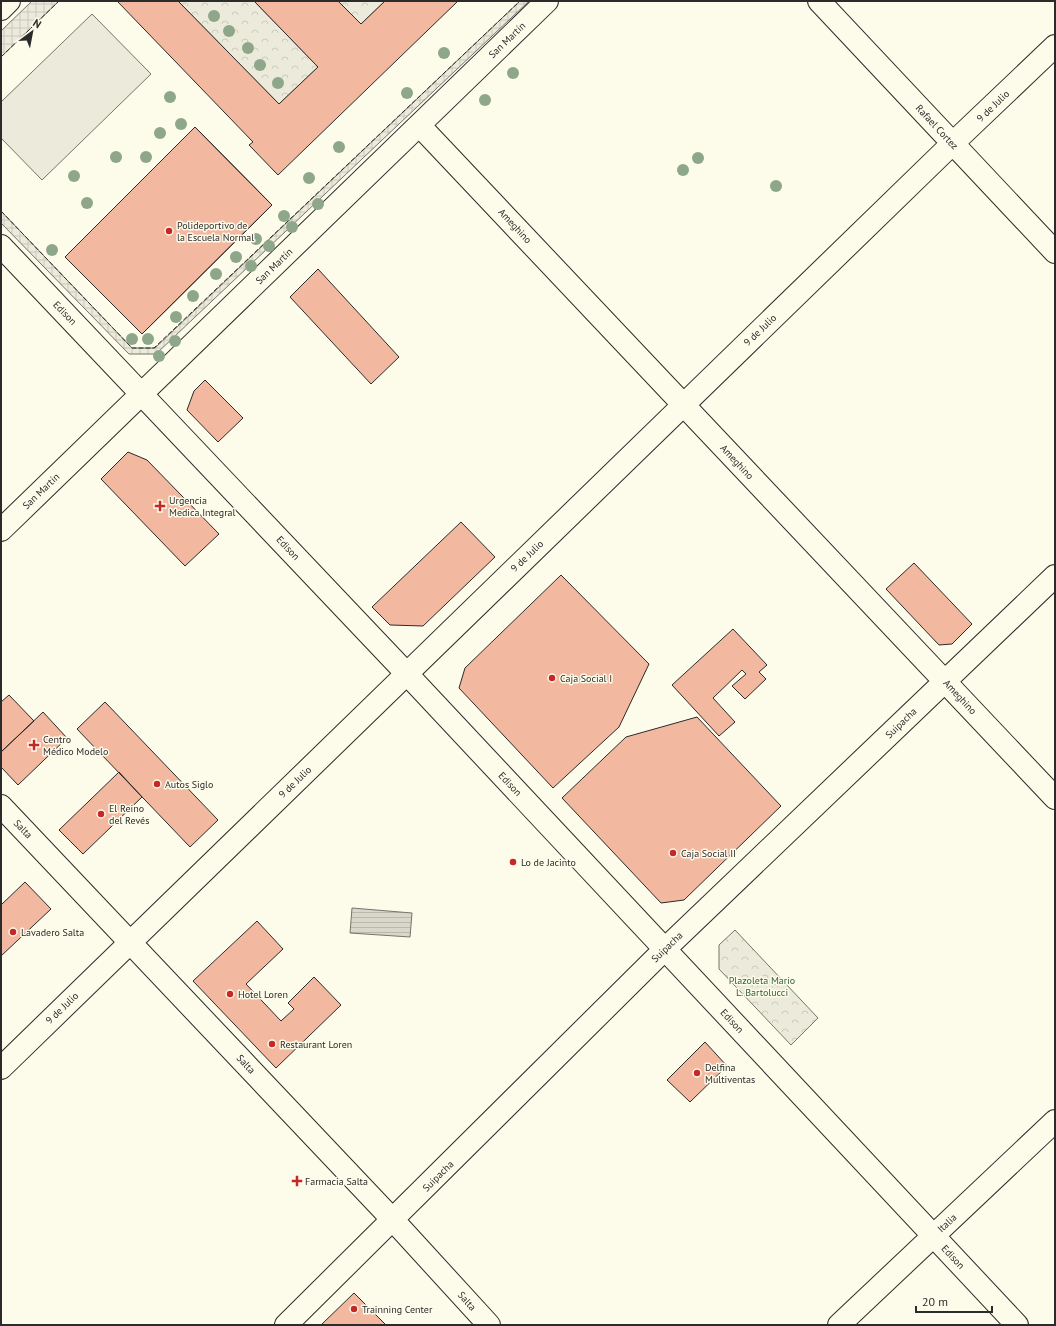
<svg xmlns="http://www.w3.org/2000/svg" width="1056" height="1326" font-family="'PT Sans',sans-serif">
<defs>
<pattern id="park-crowns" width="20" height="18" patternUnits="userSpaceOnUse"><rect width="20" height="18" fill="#ecebdb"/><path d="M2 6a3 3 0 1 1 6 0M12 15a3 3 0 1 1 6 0" fill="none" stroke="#cbcabc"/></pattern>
<pattern id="plaza-grid" width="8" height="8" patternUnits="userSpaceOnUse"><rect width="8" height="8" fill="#eceadb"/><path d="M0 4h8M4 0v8" fill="none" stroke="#cbc9bc"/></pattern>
<pattern id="water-rules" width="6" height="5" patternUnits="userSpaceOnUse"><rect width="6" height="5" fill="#d8d7c9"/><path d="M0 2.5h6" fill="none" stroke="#bab9ad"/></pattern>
</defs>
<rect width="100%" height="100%" fill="#fdfbea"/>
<!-- park -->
<path fill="url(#park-crowns)" stroke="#74746e" d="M178,1h76l64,66 -39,37z
M338,1h47l-24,23z
M735,930l83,88 -27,27 -72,-76v-24z"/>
<!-- pitch -->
<path fill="#ecebdb" stroke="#74746e" d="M92,14l59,60 -109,106 -41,-42v-36z"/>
<!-- plaza -->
<path fill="url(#plaza-grid)" stroke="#74746e" d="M32,1h27l-58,56v-26z
M520,1h9l-373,353h-27l-128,-131v-12l131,137h23z"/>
<!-- water -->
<path fill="url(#water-rules)" stroke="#74746e" d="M352,908l60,5 -2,24 -60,-4z"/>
<!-- building -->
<path fill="#f2b8a0" stroke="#2b2b2b" d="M117,1h61l101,103 39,-37 -64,-66h84l23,23 24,-23h73l-180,174 -29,-30 4,-3z
M195,127l77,78 -130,129 -77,-77z
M195,127l77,78 -130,129 -77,-77z
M318,269l81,88 -28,27 -81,-87z
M205,380l38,38 -25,24 -31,-32 7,-19z
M128,452l19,8 72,74 -34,32 -84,-87z
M461,522l34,35 -72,69 -33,-1 -18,-18z
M914,563l58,61 -20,20 -13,1 -53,-56z
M561,575l88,89 -30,63 -66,61 -94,-100 6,-20z
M733,629l34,36 -8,7 7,7 -21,20 -13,-13 14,-12 -4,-4 -29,28 22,24 -16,14 -47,-51z
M9,695l25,26 -33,31v-50z
M105,702l113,118 -28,27 -113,-118z
M43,712l24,26 -49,47 -17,-18v-15z
M697,717l84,89 -97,94 -23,3 -99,-105 64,-61z
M119,772l23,25 -59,57 -24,-24z
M25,882l26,27 -50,47v-51z
M257,921l26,28 -37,35 35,37 13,-12 -6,-6 26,-26 27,28 -65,63 -83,-87z
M705,1042l22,24 -37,36 -23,-22z
M354,1293l32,32h-65z"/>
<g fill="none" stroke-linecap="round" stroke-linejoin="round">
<defs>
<path id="street" d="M819,1l236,251
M1,9l8,-8
M419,125l636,673
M1,246l406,428 610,651
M1,530l546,-529
M1,806l392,414 96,105
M1,1068l951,-924 103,-98
M286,1325l379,-376 390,-373
M839,1325l216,-204"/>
</defs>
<!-- street casing -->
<use href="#street" stroke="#2b2b2b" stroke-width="24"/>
<!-- street -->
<use href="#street" stroke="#fdfbea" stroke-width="22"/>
<!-- fence -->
<path stroke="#2b2b2b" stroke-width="1" stroke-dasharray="5 2" stroke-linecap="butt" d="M1,57l58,-56
M1,211l131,137h22l366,-347"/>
</g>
<!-- trees -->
<g fill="#8ea78a">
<circle cx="214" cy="16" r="6"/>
<circle cx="229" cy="31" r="6"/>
<circle cx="248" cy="48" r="6"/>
<circle cx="444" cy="53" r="6"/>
<circle cx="260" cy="65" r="6"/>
<circle cx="513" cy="73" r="6"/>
<circle cx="278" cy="83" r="6"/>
<circle cx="407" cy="93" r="6"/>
<circle cx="170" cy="97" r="6"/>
<circle cx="485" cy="100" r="6"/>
<circle cx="181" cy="124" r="6"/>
<circle cx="160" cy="133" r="6"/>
<circle cx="339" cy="147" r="6"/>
<circle cx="116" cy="157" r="6"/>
<circle cx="146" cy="157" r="6"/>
<circle cx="698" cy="158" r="6"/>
<circle cx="683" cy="170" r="6"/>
<circle cx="74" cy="176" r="6"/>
<circle cx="309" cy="178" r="6"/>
<circle cx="776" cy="186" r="6"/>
<circle cx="87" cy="203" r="6"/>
<circle cx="318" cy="204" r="6"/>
<circle cx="284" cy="216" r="6"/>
<circle cx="292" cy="227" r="6"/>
<circle cx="256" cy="239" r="6"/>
<circle cx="269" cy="246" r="6"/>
<circle cx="52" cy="250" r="6"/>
<circle cx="236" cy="257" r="6"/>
<circle cx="251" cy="266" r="6"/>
<circle cx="216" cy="274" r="6"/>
<circle cx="193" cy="296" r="6"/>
<circle cx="176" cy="317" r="6"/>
<circle cx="132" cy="339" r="6"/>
<circle cx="148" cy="339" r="6"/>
<circle cx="175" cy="341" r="6"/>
<circle cx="159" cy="356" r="6"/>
</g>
<!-- markers -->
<g fill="#c62828" stroke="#fdfbea" stroke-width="1.5">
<circle cx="169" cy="231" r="4"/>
<path d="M158 500h4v4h4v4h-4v4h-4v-4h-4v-4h4z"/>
<circle cx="552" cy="678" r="4"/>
<path d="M32 739h4v4h4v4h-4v4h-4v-4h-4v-4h4z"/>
<circle cx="157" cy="784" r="4"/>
<circle cx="101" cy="814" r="4"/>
<circle cx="673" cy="853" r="4"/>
<circle cx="513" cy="862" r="4"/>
<circle cx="13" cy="932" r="4"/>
<circle cx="230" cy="994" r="4"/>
<circle cx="272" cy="1044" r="4"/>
<circle cx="697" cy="1073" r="4"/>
<path d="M295 1175h4v4h4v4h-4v4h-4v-4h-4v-4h4z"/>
<circle cx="354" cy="1309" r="4"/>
</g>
<g text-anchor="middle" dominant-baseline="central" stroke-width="3" stroke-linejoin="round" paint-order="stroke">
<!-- street labels -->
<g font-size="10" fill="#2b2b2b" stroke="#fdfbea">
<text transform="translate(507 40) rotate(-44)">San Martín</text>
<text transform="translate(993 106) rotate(-44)">9 de Julio</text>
<text transform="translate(937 127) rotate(47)">Rafael Cortez</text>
<text transform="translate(515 226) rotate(47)">Ameghino</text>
<text transform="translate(274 266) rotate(-44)">San Martín</text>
<text transform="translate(65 313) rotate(46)">Edison</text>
<text transform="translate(760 330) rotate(-44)">9 de Julio</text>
<text transform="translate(737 462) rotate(47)">Ameghino</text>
<text transform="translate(41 491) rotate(-44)">San Martín</text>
<text transform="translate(288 548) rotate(47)">Edison</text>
<text transform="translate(527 556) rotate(-44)">9 de Julio</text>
<text transform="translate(960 697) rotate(47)">Ameghino</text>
<text transform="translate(901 723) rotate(-44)">Suipacha</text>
<text transform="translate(295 782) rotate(-44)">9 de Julio</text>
<text transform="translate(510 784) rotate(47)">Edison</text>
<text transform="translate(23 829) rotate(46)">Salta</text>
<text transform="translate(667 947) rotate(-44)">Suipacha</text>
<text transform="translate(62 1008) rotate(-44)">9 de Julio</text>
<text transform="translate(732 1021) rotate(47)">Edison</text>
<text transform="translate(246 1064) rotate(47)">Salta</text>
<text transform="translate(438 1176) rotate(-45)">Suipacha</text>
<text transform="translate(947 1223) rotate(-43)">Italia</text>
<text transform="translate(953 1257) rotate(47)">Edison</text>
<text transform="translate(467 1301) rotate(48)">Salta</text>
</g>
<!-- poi labels -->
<g font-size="10" fill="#2b2b2b" stroke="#fdfbea" text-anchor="start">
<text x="177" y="225">Polideportivo de<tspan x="177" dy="12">la Escuela Normal</tspan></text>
<text x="169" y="500">Urgencia<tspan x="169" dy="12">Medica Integral</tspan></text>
<text x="560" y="678">Caja Social I</text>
<text x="43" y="739">Centro<tspan x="43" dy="12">Médico Modelo</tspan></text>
<text x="165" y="784">Autos Siglo</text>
<text x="109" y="808">El Reino<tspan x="109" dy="12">del Revés</tspan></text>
<text x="681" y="853">Caja Social II</text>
<text x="521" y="862">Lo de Jacinto</text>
<text x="21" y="932">Lavadero Salta</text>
<text x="238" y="994">Hotel Loren</text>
<text x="280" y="1044">Restaurant Loren</text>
<text x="705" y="1067">Delfina<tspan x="705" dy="12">Multiventas</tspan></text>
<text x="305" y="1181">Farmacia Salta</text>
<text x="362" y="1309">Trainning Center</text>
</g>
<!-- park labels -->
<g font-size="10" fill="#34623c" stroke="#fdfbea">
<text x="762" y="980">Plazoleta Mario<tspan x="762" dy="12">L. Bartolucci</tspan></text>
</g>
</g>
<!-- border -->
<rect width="1056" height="1326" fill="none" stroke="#2b2b2b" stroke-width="4"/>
<!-- north arrow -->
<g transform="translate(32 32) rotate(32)" stroke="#fdfbea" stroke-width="3" paint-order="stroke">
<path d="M0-3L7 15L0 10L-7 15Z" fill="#2b2b2b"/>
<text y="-6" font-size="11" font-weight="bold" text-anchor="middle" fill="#2b2b2b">N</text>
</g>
<!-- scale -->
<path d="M916 1306v6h76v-6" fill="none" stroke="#2b2b2b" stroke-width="2"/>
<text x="922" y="1306" font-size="12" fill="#2b2b2b" stroke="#fdfbea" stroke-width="3" paint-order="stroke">20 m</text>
</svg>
